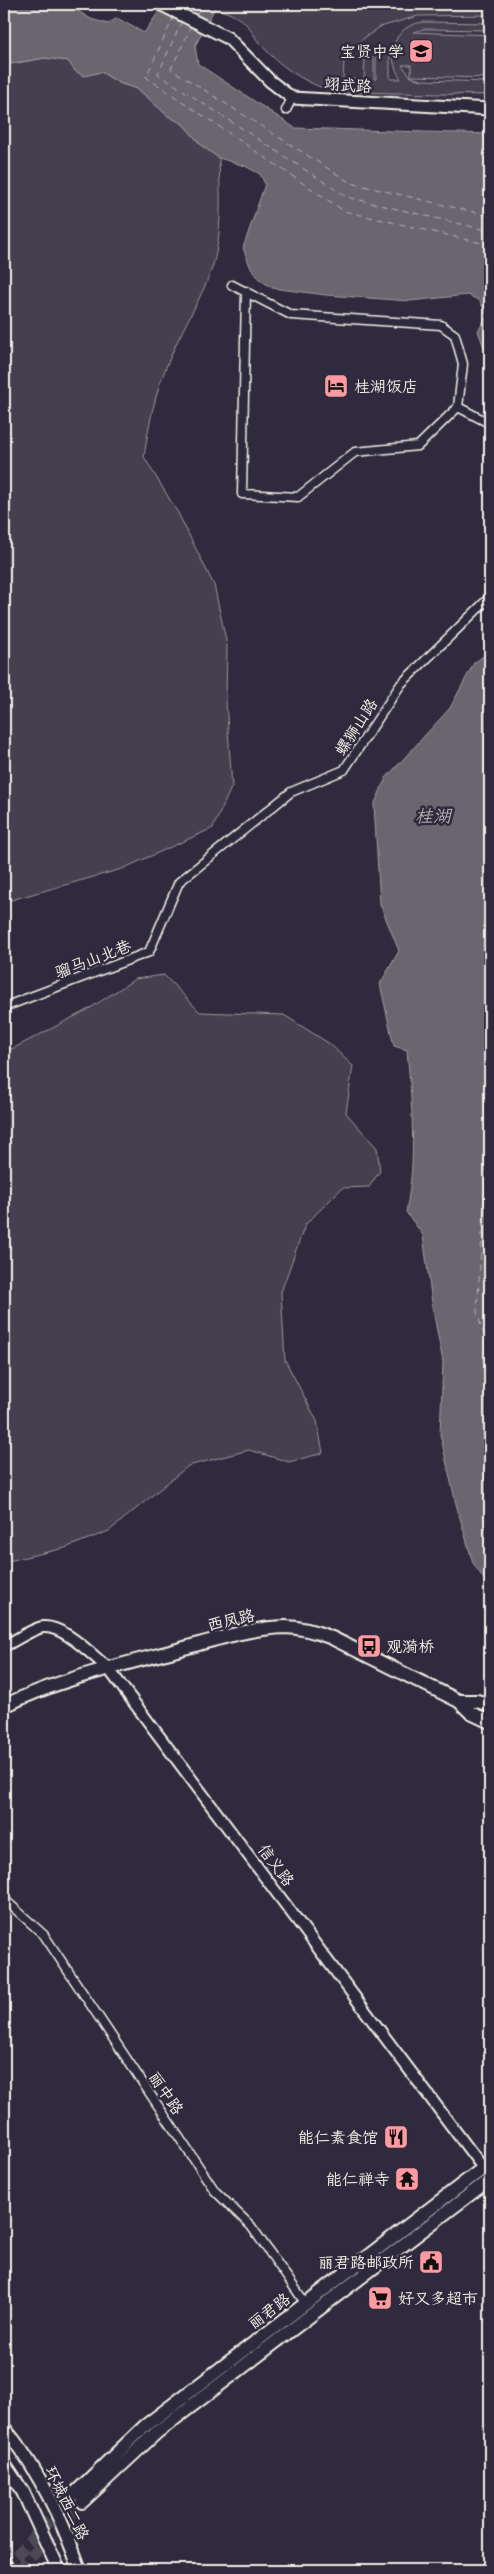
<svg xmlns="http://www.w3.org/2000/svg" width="494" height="2574" font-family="Sriracha,'LXGW WenKai TC',sans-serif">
<rect width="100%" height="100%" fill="#2f2a3d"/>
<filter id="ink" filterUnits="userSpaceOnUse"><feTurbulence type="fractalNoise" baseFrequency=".02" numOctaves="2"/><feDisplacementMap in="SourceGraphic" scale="10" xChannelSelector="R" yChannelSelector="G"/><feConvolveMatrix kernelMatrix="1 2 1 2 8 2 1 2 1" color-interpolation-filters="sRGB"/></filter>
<g filter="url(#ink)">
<!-- built -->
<path fill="#3b3647" d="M490,15v83l-148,-3 2,-34 16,-20 20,-14 38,-11z"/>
<!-- green -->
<path fill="#454050" stroke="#9c989c" d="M164,4h326v11l-72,1 -38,11 -20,14 -16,20 -2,34c-34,-11 -56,-23 -81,-50 -6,-6 -9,-16 -16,-22 -22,-19 -54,-17 -81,-19z
M423,22l67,1v7l-66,-1 -11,3 77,3v43l-79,-2v-11h-9l9,12 10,3 69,2v13l-142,-3v-13h16l1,-21h9v21h2v-28h14v28h11c-16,-24 -8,-53 22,-57z
M45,58l24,3 6,10 26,1 18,11 20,7 29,26 15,8 19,22 17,12c1,35 4,73 -6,107 -10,31 -27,56 -40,86 -17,37 -23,66 -29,106l34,56 36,72 13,60 -1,56 6,85 -19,42 -91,41 -118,33v-837z
M164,975l36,37 84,3 46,29 23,22 -7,47 31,35 3,23 -11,16 -27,1 -37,37 -24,67 4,68 32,61 6,32 -34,9 -40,-12 -61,16 -79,65 -44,17 -61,14v-512l10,-2 73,-38 48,-31z"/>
<!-- water -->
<path fill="#6a6670" stroke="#a19ea0" d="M4,4h35l34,4 18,11 17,5 9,-6 27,15 20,-29h53l-22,42 3,18 97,64 195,6v230l-12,-33 9,-15 -7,-15 -12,-6 -58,6 -84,-6 -54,-7 -13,-9 -9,-13 -7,-18 22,-64 -5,-10 -15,-8 -26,-8 -17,-12 -19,-22 -15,-8 -30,-27 -19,-6 -18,-11 -17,4 -9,-5 -7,-10 -23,-3 -41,7z
M490,651v937l-17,-25 -17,-59 -16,-70 3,-72 -10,-52 -10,-75 -17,-23c11,-54 6,-107 1,-162l-13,-4 -14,-62 19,-33 -19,-47 -6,-99 12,-27 64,-70 24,-45z"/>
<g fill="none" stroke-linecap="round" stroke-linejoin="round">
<!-- ferry -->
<path stroke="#b6b2b2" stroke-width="1" stroke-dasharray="6 5" stroke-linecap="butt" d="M186,13l4,-9
M174,16l-28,61 198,134 146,34
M195,17l7,-13
M182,21l-24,53 189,123 143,34
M192,25l-21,44 180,114 139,33
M490,1111l-13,201 13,44"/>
<!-- primary-tunnel -->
<path stroke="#4d4857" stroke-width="12" stroke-dasharray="12 6" stroke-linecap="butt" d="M4,2569l70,-75
M19,2570l63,-68"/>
<defs>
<path id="minor" d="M286,110l6,-12
M232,285l59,30 150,10 14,10 8,29 -5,43
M246,291l-4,203 56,3 57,-45 63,-6 40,-39 29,15 3,5
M4,1007l145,-55 30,-70 112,-90 53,-22 57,-86 89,-87
M4,1899l40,36 171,256 36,35 55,78"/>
<path id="tertiary" d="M4,1646c11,-5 23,-14 35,-18 21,-7 54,28 69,40l375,500"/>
<path id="secondary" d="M160,4l68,34 42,43 22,17 198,11"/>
<path id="primary" d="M459,1701h18l13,4
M4,1706c55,-27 117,-41 177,-57 33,-9 69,-21 104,-22 17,0 32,5 47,11l127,63 12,12 19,9
M4,2428c35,41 58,91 76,142
M4,2464l19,28 36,78
M74,2494l71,-68 345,-263
M82,2502l74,-69 334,-254"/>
</defs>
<!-- minor casing -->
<use href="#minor" stroke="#f4f1e8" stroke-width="11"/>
<!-- tertiary casing -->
<use href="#tertiary" stroke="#f4f1e8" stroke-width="14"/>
<!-- secondary casing -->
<use href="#secondary" stroke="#f4f1e8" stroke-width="15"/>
<!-- primary casing -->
<use href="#primary" stroke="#f4f1e8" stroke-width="16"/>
<!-- minor -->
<use href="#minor" stroke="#2f2a3d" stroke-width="8"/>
<!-- tertiary -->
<use href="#tertiary" stroke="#2f2a3d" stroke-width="10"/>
<!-- secondary -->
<use href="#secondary" stroke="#2f2a3d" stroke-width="11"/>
<!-- primary -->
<use href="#primary" stroke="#2f2a3d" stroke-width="12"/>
<defs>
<path id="rail" d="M4,2548l10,22"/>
</defs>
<!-- rail casing -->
<use href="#rail" stroke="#f4f1e8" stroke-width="5"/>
<!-- rail -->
<use href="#rail" stroke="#2f2a3d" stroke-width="3" stroke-dasharray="9" stroke-linecap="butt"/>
</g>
</g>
<!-- icons -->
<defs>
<symbol id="school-square" viewBox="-11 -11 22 22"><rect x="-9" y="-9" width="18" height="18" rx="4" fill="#ff9aa2" stroke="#2f2a3d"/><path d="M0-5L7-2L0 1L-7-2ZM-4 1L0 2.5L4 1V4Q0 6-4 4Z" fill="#111"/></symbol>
<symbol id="hotel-square" viewBox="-11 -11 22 22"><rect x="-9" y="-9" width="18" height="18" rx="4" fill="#ff9aa2" stroke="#2f2a3d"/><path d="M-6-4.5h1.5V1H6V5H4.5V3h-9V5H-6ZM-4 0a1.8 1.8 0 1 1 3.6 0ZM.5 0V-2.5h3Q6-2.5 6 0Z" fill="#111"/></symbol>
<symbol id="bus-square" viewBox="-11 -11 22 22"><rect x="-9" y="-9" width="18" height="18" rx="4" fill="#ff9aa2" stroke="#2f2a3d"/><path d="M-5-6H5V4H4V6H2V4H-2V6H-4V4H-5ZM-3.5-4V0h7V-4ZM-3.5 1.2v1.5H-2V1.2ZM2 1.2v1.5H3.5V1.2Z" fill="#111"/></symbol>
<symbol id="restaurant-square" viewBox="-11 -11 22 22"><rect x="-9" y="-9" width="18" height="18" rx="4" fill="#ff9aa2" stroke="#2f2a3d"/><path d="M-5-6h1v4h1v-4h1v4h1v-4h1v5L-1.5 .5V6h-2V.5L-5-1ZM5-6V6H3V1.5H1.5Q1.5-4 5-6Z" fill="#111"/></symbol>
<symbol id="temple-square" viewBox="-11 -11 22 22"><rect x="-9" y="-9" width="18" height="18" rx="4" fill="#ff9aa2" stroke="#2f2a3d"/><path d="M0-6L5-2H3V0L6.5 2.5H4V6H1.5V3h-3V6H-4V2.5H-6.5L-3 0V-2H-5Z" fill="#111"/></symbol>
<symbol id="civic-square" viewBox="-11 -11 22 22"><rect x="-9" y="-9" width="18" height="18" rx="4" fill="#ff9aa2" stroke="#2f2a3d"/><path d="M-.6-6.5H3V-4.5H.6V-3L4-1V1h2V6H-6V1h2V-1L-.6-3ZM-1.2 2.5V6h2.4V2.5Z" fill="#111"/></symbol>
<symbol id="supermarket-square" viewBox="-11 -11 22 22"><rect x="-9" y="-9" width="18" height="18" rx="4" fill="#ff9aa2" stroke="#2f2a3d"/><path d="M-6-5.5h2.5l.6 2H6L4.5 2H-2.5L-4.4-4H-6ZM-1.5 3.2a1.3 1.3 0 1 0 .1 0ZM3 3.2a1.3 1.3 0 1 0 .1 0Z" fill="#111"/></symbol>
</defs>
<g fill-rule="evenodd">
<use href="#school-square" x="407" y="37" width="28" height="28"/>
<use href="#hotel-square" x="322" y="372" width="28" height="28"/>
<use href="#bus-square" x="355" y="1632" width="28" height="28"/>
<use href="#restaurant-square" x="382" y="2123" width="28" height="28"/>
<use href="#temple-square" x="393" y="2165" width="28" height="28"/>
<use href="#civic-square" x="417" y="2248" width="28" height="28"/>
<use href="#supermarket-square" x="366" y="2284" width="28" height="28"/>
</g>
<g text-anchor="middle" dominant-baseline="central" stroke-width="5" stroke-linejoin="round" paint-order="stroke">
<!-- poi labels -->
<g font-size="16" fill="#f4f1e8" stroke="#2f2a3d" text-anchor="end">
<text x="404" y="51">宝贤中学</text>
<text x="354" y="386" text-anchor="start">桂湖饭店</text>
<text x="386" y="1646" text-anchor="start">观漪桥</text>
<text x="378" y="2137">能仁素食馆</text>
<text x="390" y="2179">能仁禅寺</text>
<text x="414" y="2262">丽君路邮政所</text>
<text x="398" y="2298" text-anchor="start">好又多超市</text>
</g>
<!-- street labels -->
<g font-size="16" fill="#f4f1e8" stroke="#2f2a3d">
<text transform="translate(348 85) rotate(4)">翊武路</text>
<text transform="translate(356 727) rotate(-57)">螺狮山路</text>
<text transform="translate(93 959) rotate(-21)">骝马山北巷</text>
<text transform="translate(231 1620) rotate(-13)">西凤路</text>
<text transform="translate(276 1865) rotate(53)">信义路</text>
<text transform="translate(166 2093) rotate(56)">丽中路</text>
<text transform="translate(269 2311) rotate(-37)">丽君路</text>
<text transform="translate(67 2503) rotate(64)">环城西二路</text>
</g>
<!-- water labels -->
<g font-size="18" font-style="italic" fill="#b6b2b2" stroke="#2f2a3d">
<text x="433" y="816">桂湖</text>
</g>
</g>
<!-- margin -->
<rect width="494" height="2574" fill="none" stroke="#2f2a3d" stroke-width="20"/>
<rect x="10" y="10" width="474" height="2554" fill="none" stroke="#f4f1e8" stroke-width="2" filter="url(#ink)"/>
</svg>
